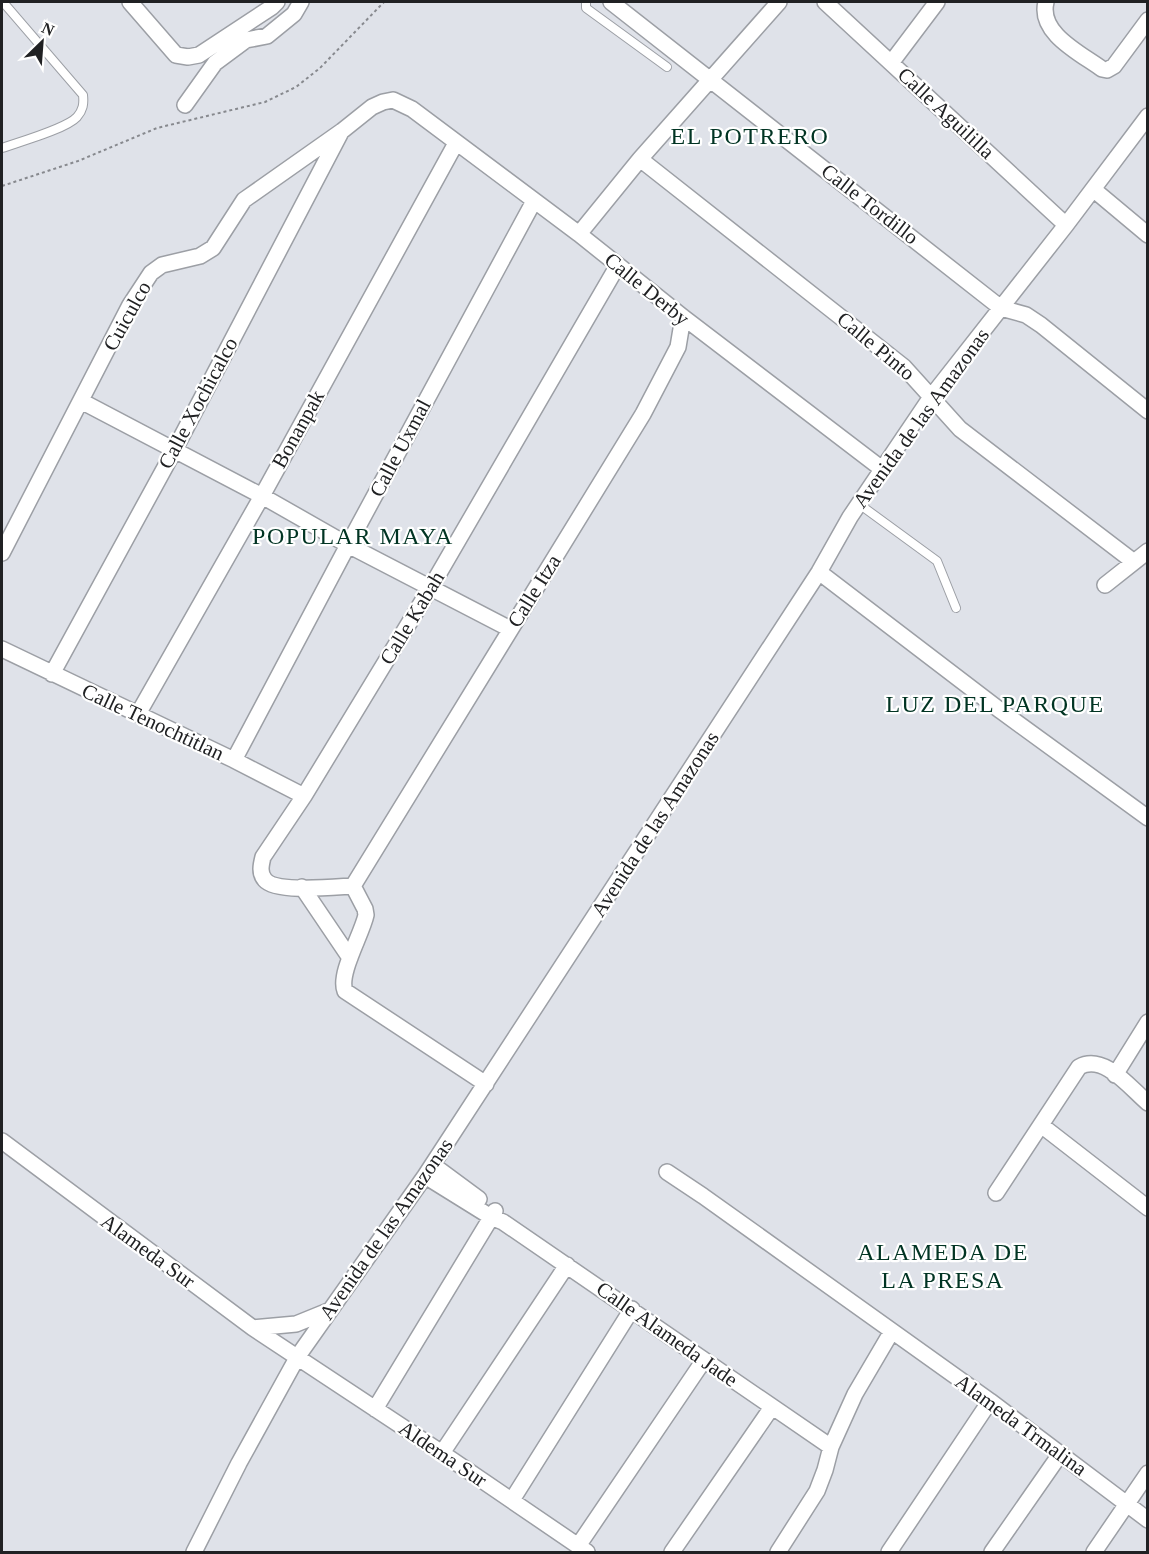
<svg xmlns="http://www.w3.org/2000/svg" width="1149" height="1554" font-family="Georgia,serif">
<rect width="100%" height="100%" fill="#dfe2e9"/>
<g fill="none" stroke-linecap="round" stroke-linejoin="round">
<defs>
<path id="service" d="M586,2v6l81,59
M2,148c17,-6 64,-19 75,-31 6,-7 7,-13 6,-22l-80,-93
M859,504l78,57 19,47"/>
<path id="minor" d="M130,2l46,53 12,2 11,-2 73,-48 5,-5
M611,2l390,306 25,7 15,10 107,86
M825,2l241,223
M1046,2c-8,31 34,51 56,67l5,1 7,-4 34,-46
M891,63l46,-61
M185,105l30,-42 31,-23 21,-4 27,-22 7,-12
M640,159l264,208 56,62 174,133
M1093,189l55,46
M579,234l61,-75 139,-157
M618,265l-187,322 -127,209 -41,61c-2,8 -4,16 2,23 11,13 69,7 88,6l290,-472 35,-67 5,-30
M81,401l181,95 86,49 162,84
M2,553l128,-248 21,-32 11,-8 38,-9 13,-8 31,-48 98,-69 30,-24 11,-5 10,-2 19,9 167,125 104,83 199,152
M819,572l182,139 147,107
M1105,585l43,-34
M2,649l232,111 70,36
M52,674l123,-225 165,-315
M138,714l124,-218 194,-353
M234,760l114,-215 186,-344
M353,886l12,23 1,6c-4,19 -28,59 -21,76l141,93
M302,887l48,71
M1115,1075l33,-53
M1041,1125l107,83
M2,1141l251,187 189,125 145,99
M433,1165l46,34
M667,1172l36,24 287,205 158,119
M425,1176l66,41 12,5 328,225
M996,1193l83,-126c25,-14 51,21 69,36
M253,1328l43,-4 32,-13
M375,1409l120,-198
M442,1453l125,-188
M512,1500l120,-191
M578,1546l126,-186
M194,1552l45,-89 59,-107 127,-180 394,-604 31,-55 81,-120 135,-172 82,-109
M672,1552l100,-145
M778,1552l39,-61 8,-21 6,-23 24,-53 37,-63
M889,1552l101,-151
M992,1552l69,-99
M1094,1552l54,-79"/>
</defs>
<!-- service casing -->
<use href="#service" stroke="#9c9fa5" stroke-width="10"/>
<!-- minor casing -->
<use href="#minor" stroke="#9c9fa5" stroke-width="18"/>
<!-- path -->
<path stroke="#87898e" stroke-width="2" stroke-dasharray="3 3" stroke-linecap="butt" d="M2,186l76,-25 79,-33 108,-26 31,-15 24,-19 64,-66"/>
<!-- service -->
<use href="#service" stroke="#fff" stroke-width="8"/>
<!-- minor -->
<use href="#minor" stroke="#fff" stroke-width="15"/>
</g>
<g text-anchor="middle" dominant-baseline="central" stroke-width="4.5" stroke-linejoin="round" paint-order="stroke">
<!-- street labels -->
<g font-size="21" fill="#202123" stroke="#fff">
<text transform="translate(946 113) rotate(43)">Calle Aguililla</text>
<text transform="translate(870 204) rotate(38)">Calle Tordillo</text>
<text transform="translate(647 289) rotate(39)">Calle Derby</text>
<text transform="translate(127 316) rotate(-61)">Cuiculco</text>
<text transform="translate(876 346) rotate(40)">Calle Pinto</text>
<text transform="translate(198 403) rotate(-62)">Calle Xochicalco</text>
<text transform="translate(921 418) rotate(-54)">Avenida de las Amazonas</text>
<text transform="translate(298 429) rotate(-61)">Bonanpak</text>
<text transform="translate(400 448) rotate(-62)">Calle Uxmal</text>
<text transform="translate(534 591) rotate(-58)">Calle Itza</text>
<text transform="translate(412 618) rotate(-59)">Calle Kabah</text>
<text transform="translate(153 722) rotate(25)">Calle Tenochtitlan</text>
<text transform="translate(655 824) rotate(-57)">Avenida de las Amazonas</text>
<text transform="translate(386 1229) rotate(-55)">Avenida de las Amazonas</text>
<text transform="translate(148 1251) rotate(36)">Alameda Sur</text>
<text transform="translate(667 1334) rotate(35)">Calle Alameda Jade</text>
<text transform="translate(1021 1425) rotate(36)">Alameda Trmalina</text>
<text transform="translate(443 1454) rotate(34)">Aldema Sur</text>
</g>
<!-- quarter labels -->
<g font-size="24" letter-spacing="1.5" fill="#013423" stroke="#fff">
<text x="750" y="136">EL POTRERO</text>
<text x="353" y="536">POPULAR MAYA</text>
<text x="995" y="704">LUZ DEL PARQUE</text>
<text x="943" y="1252">ALAMEDA DE<tspan x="943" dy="28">LA PRESA</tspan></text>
</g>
</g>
<!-- border -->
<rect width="1149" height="1554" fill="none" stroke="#202123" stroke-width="6"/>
<!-- north arrow -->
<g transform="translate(42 42) rotate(25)" stroke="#ffffff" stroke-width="4.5" paint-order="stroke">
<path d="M0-4.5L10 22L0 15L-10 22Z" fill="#202123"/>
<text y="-9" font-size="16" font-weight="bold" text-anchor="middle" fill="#202123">N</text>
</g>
</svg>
